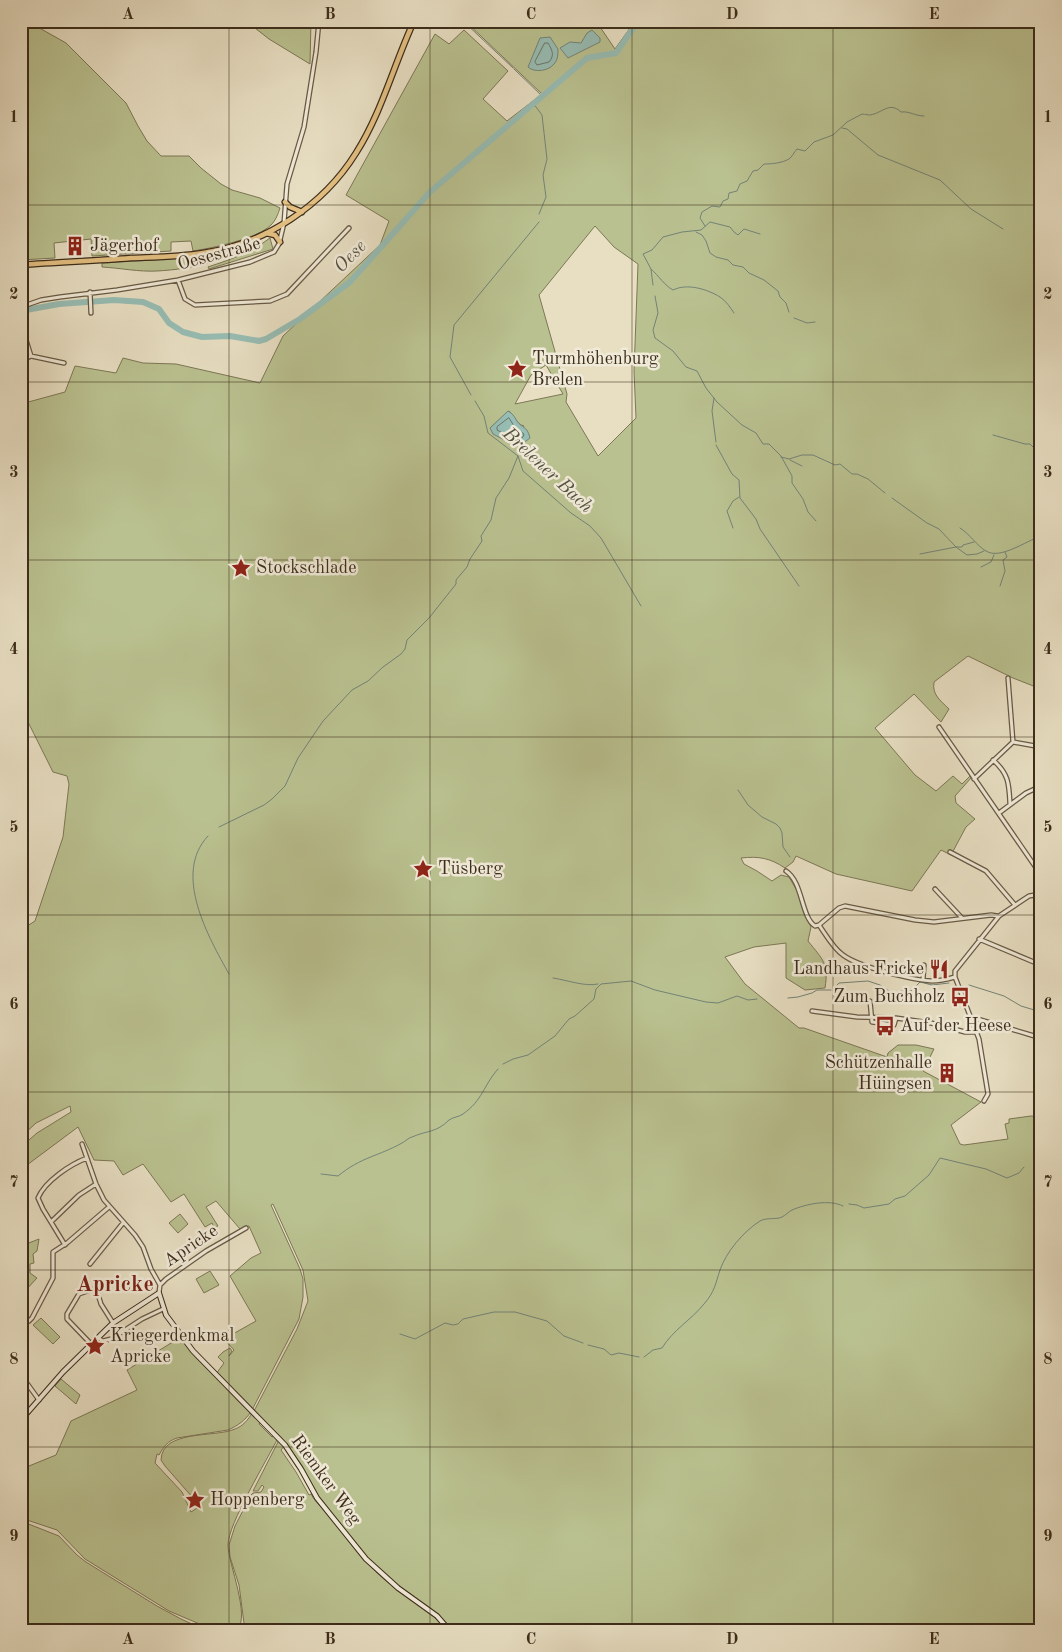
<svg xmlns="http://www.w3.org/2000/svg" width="1062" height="1652" font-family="'Old Standard TT',serif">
<rect width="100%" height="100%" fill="#e8dfc3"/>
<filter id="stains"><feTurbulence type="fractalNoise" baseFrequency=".004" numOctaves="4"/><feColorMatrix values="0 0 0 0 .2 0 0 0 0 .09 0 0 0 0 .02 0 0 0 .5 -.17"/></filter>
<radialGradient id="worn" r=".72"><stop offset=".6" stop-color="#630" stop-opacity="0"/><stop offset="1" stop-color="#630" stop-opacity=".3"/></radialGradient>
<!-- green -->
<path fill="#bac190" stroke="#7c7756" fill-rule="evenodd" d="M21,21h6l39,22 60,60 12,23 9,15 14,15h28l12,12 20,16 11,6 28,8 20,10c-2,6 -4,12 -9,17 -14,14 -59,23 -78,26l-2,-10 -20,1v9l-79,5 -1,-17 -37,4 1,15 -34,2z
M246,21h65l-1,43 -41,-25z
M465,21h131l19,28 20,-28h406v668l-28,-11 -45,-22 -34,26c-2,13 6,18 15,27l-8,13 -27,-28 -39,34 40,47 21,16 17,-15 9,8 8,-8 1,2 -16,18 1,7 19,16 -9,8 -15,28 -10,-5 -29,41 -76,-17 -40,-18 -3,6 -8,6c-15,-10 -26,-12 -44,-10l3,6 13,7 15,10 9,-6 8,2 13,22 3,15 6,13 -3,14c15,19 21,22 17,47l-20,2 -19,-12v-35l-32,4 -29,10 20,27 54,44h5l83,29 1,-4 10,-8h18l18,4 -11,22 58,31 -30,23 9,19 4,1 44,-6 -3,-15 4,-1v-4l22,-3 10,1v61l-6,9 6,7v437h-590l-8,-10 -45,-33 -31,-29 -48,-60 -24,-43 -13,-18 -28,-27 43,-82 11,-28 -5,-31 -30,-66 -2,1 29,64 3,10v18l-4,22 -47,91 -36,-36 8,-11 -6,-6 5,-5 7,-4 2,3 -3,5 5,-6 -10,-11 32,-18 -26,-45 21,-18 10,-5 -12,-27 -9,3 -24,-28 -10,6 12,19 -4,1 -2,-4 -7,4 -21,-33 -13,8 -28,-38 -20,11 -9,-14 -20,-1 -16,-33 -55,41 -2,4v-25l16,-14 34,-21 -1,-6 -34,17 -15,14v-207l14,-9 28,-84 6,-53 -2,-8 -14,-4 -29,-58 -3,-10v-300l44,-12 10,-26 41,7 7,-15 20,5 33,1 84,19 23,-47 97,-91 9,-24 -43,-26 89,-161 14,10 15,-14 44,41 -25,28 24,22 35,-27zM595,226l19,21 24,17 -4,107 2,47 -38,38 -32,-54 1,-8 -28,-99zM546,365l17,29 -48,10 16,-29zM509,411c6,5 7,13 15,15l-10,19 -24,-17z
M270,238l3,11 -64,20 -1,-2c24,-8 42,-14 62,-29z
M257,241l1,1c-31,19 -65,27 -101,29 -18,1 -37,-3 -55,-4v-4l97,-6 31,-6z
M180,1214l8,10 -10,9 -9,-10z
M39,1239l-2,12 -4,3 1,9 -4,1v9l7,5 -12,13 1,14 -5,1v-60z
M210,1271l9,14 -15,8 -8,-14z
M41,1318l19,19 -7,7 -20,-19z
M181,1337l15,21 55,54c-7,9 -12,13 -23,18l-51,8c-9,3 -13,8 -18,17l-2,-1 -2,9 27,29 9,20 9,-6 -35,-40 -4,-6c1,-31 54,-22 74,-31 8,-3 13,-9 17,-16l9,8 -2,3 13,13 3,-2 3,3c-11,22 -50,86 -50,107 0,18 23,72 9,85l-35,-5 -33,-14 -84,-52 -28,-29 -36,-12v-38l3,-1 5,-13 27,-11 15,-34 66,-31 -10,-20z
M61,1379l19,16 -4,9 -21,-18z
M279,1440l5,6 -3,4 15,22 13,23 2,-1c5,10 15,16 22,26 15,17 28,37 44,53 22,21 51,34 71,58h-203l-6,-46 -9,-28 -1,-12 6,-19 16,-31 2,-2 8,-1 3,-5 -2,-2 -4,6h-5z
M21,1521l38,15 18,19 9,7 71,44 24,13 22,10 16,2h-183l-15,-13z"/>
<!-- water -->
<path fill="#97bdb4" stroke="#738377" d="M592,30l8,8v4l-32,16 -8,-10 10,-6 11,1 6,-10z
M550,37l8,12c0,5 0,11 -4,15 -5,7 -20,9 -26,3l12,-29z
M508,411c5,3 6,5 9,10 5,8 10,4 13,17l-12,9 -25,-13 -3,-6z"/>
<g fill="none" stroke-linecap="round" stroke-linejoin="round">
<!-- shore -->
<path stroke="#6a7568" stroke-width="1" d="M545,43h3c4,7 7,12 1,19l-12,3 -2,-3z
M509,418l5,8 10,8 -1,3 -5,4 -21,-11v-3z"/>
<!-- stream -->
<path stroke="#738377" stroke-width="1" d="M463,21l50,47
M514,69l28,27
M533,103l9,12 5,44 -4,16 3,22 -7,17
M842,128l5,1 31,26 62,25 31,29 32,20
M705,226l-5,-8 2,-6 10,-6 8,1 3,-6 5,-2 1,-6 8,-2 3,-7 7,-3 6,-10 5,-1 6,-6c8,0 18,-1 25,-5 3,-2 5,-7 8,-10l8,2 9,-9 19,-7 14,-13 15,-8c0,0 7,1 8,1 13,-2 19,-14 31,-3 9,-1 14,4 23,4
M696,232l6,3 4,6 4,12 6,4 12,3 5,5 10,2 6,6 15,7 14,11 2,6 6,6 3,9
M651,269c8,7 13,16 22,21 14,-7 34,-1 47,7 6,4 10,10 14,16
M653,285l-2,-16 -8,-15 9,-4 11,-13 19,-5 19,-2 9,-8 20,5 4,5 4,3 6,-6 16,5
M655,296l3,17 -5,17 2,8 18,13 13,16 11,4 9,17 11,14 25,23 14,8 7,11h6l12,12 11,20v7l11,16 5,13 8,9
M794,318l13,5 8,-1
M471,395l-21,-38 4,-32 85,-103
M714,398l-2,13 4,31
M475,401l9,15 4,17 30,23 5,15 48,42 19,13 11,12 40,68
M993,435l32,9h5l4,4 7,1
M716,445l16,29 7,6 1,18 16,21 4,10 39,57
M781,457l8,2 13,-4h11l22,10 5,-1 12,10h5l11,5 17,14
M790,460l12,6
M892,498l35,25 12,6 17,18 11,8 10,-1 7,-3
M733,528l-6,-17 6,-10 6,-4
M960,528c10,6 17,18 26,23 14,9 40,-10 55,-15
M920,554l36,-7h6l1,-2 11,-3
M981,567l10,-5 3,-7
M1000,586l5,-15 -2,-11 4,-3 -2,-5
M738,790l10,15 14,12 14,7 4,4 2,5 1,14 7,10
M219,827l45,-22 8,-6 13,-13 13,-28 25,-37 29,-31 16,-9 15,-14 18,-13 4,-5 2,-9 22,-22 27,-34v-4l11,-13 3,-8 12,-18 -1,-5 10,-16 5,-22 13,-20 9,-22
M208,836c-36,38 1,102 21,138
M553,978c14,2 32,9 45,6
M837,985l2,-2 29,-2 12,4 15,10 6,-4h10l9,-9 12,3 17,-2
M969,985l35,11 17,10 20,6
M788,998l10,-1 14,-4 5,-3h14
M503,1064l10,-5 15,-4 27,-19 14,-17 6,-3 19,-17 2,-10 5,-5 30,-3 24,9 51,12 12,1 19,-7 11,4 9,-1
M321,1174l17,2c23,-19 41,-20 64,-33 4,-2 6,-5 10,-6 16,-7 24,-4 37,-17 4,-3 10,-3 14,-6 20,-14 20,-28 35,-45
M849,1204l8,1 7,3 25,-4 6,-5 10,-3 24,-21 11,-17 46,11 21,9 12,-5 5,-6
M400,1334l15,5 30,-16 8,2 5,-1 5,-5 31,-7h21l32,9 17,15 19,7
M588,1345l16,4 7,6 8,-2 20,4
M644,1357l9,-7 9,-2c11,-18 29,-28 42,-44 11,-13 11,-19 16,-34 6,-18 24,-39 40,-49 7,-4 16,-1 22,-4 4,-2 6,-5 10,-7 14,-6 37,-11 51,-4"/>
<!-- river -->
<path stroke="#97bdb4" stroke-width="6" d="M21,308l5,2 33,-6 55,-4 29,2 16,7 10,14 14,9 19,5 28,-1 29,5 7,-2 34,-20 50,-37 80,-90 157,-134 29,-5 22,-32"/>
<defs>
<path id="street" d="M178,280l7,19 10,6 75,-4 17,-7 62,-66
M90,292l1,21
M21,307l20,-7 19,-3 57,-7 61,-10 72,-18 24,-10 5,-8 5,-21 3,-39 17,-57 12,-75 3,-31
M21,324l10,32
M21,361l10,-5 33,7
M939,727l102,148
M1013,742l28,5
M993,760c16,14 16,24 17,44
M974,779l39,-37 -5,-64
M999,813l27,-20 15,-7
M950,852l36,19 29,34
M786,871c17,11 15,46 29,55l4,-1
M935,889l27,29
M819,925l20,-17 6,-2 70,14 19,2 57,-7 7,1
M819,925c7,10 14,23 24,30 16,12 69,25 89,26 8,0 16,-2 23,-4
M979,939l62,26
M923,980l1,-15
M837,998l33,3 2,21 22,3 2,-7
M812,1011l45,6 39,1 35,5 34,9h12
M971,1017l70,21
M984,1101l4,-7 -9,-55 -24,-62v-6l44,-55 30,-20 12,-2
M82,1144l14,40 8,16 31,35 8,12 8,22 9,16
M51,1222l28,-27 17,-11
M65,1245l-22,-36 -5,-11c7,-17 33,-34 49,-40
M90,1264l33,-41
M159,1293l1,-8 6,-6 40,-28 40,-23
M21,1323l8,-2 3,-3 21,-40v-26l14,-9 42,-36
M98,1338l5,3 8,-2 31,-20 21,-10
M91,1344l-24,-25v-5l12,-20 17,-6 5,16 12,19
M21,1375l18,25"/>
<path id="secondary" d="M21,1420l42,-48 50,-49 46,-30 7,22 27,36 92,94 16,24 16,29 49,61 32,29 39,28 13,15"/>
<path id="primary" d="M285,202l5,5 12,5
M266,233l9,2 5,7
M21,265c37,-3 73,-4 110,-7 24,-1 48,-1 72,-5 62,-9 120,-47 153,-100 26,-41 38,-89 58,-132"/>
</defs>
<!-- street casing -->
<use href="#street" stroke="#685a45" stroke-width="5.5"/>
<!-- secondary casing -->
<use href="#secondary" stroke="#3d2d1b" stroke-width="6"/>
<!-- primary casing -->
<use href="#primary" stroke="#3d2d1b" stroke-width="7"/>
<!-- street -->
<use href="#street" stroke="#f0ead8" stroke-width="3"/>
<!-- secondary -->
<use href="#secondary" stroke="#f0ead8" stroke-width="4"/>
<!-- primary -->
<use href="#primary" stroke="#e4c082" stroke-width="4.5"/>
</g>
<!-- grid -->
<path fill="none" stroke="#3d2d1b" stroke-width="1" stroke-opacity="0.55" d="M229,21v1610M430,21v1610M632,21v1610M833,21v1610M21,205h1020M21,382h1020M21,560h1020M21,737h1020M21,915h1020M21,1092h1020M21,1270h1020M21,1447h1020"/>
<!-- icons -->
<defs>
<symbol id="building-bare" viewBox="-9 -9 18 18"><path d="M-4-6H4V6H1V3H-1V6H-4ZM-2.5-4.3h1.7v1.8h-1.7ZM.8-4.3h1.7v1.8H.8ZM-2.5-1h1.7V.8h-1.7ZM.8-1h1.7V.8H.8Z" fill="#8f2418" stroke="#f0ead8" stroke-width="2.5" paint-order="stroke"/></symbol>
<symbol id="sight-bare" viewBox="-9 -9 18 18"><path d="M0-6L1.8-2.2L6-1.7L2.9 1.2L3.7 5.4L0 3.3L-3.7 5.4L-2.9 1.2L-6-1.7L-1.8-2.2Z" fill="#8f2418" stroke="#f0ead8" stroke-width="2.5" paint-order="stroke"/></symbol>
<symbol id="restaurant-bare" viewBox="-9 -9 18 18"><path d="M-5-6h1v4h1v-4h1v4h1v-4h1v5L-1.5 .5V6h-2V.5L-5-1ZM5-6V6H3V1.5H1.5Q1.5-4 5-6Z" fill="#8f2418" stroke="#f0ead8" stroke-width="2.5" paint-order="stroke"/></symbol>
<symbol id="bus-bare" viewBox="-9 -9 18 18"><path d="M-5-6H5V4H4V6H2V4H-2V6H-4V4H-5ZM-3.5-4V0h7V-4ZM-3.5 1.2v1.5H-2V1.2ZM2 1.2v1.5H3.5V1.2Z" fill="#8f2418" stroke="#f0ead8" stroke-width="2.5" paint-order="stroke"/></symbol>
</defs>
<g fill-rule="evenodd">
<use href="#building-bare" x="61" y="232" width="28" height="28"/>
<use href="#sight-bare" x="503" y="355" width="28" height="28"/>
<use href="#sight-bare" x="227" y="554" width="28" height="28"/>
<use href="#sight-bare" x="409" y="855" width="28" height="28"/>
<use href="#restaurant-bare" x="925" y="955" width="28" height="28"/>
<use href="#bus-bare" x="946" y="983" width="28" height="28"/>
<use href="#bus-bare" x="871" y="1012" width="28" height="28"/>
<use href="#building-bare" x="933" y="1059" width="28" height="28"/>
<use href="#sight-bare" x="81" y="1332" width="28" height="28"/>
<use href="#sight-bare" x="181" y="1486" width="28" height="28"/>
</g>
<g text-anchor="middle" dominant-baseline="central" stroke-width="5" stroke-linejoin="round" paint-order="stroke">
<!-- poi labels -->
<g font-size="18" fill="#3d2d1b" stroke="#f0ead8" text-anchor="start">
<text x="90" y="246">Jägerhof</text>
<text x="532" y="359">Turmhöhenburg<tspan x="532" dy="21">Brelen</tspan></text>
<text x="256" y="568">Stockschlade</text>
<text x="438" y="869">Tüsberg</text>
<text x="924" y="969" text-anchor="end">Landhaus Fricke</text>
<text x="945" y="997" text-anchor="end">Zum Buchholz</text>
<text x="900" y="1026">Auf der Heese</text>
<text x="932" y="1063" text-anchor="end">Schützenhalle<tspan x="932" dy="21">Hüingsen</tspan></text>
<text x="110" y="1336">Kriegerdenkmal<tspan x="110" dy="21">Apricke</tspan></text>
<text x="210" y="1500">Hoppenberg</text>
</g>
<!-- street labels -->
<g font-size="18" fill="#3d2d1b" stroke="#f0ead8">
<text transform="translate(219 254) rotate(-15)">Oesestraße</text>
<text transform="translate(191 1246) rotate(-34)">Apricke</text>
<text transform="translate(326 1480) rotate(54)">Riemker Weg</text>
</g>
<!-- water labels -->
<g font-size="19" font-style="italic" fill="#545141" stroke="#f0ead8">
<text transform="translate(351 257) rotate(-46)">Oese</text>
<text transform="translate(547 471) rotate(43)">Brelener Bach</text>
</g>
<!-- district labels -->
<g font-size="22" font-weight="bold" fill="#7a1f14" stroke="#f0ead8">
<text x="115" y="1285">Apricke</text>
</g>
</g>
<!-- margin -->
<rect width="1062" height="1652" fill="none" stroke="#e8dfc3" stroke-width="55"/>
<rect x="28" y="28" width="1006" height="1596" fill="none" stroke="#3d2d1b" stroke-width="2"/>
<g font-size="16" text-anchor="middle" font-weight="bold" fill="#3d2d1b">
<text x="128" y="19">A</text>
<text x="330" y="19">B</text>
<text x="531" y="19">C</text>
<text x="732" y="19">D</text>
<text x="934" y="19">E</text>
<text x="14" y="122">1</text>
<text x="1048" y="122">1</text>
<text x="14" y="299">2</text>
<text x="1048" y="299">2</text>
<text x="14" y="477">3</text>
<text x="1048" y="477">3</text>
<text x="14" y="654">4</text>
<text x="1048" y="654">4</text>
<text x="14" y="832">5</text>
<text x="1048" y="832">5</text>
<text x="14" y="1009">6</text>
<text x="1048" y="1009">6</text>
<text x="14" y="1187">7</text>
<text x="1048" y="1187">7</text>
<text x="14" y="1364">8</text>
<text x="1048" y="1364">8</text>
<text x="14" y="1541">9</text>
<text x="1048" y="1541">9</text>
<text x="128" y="1644">A</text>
<text x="330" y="1644">B</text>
<text x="531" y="1644">C</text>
<text x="732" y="1644">D</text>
<text x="934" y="1644">E</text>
</g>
<rect width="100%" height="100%" filter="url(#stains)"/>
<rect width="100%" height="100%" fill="url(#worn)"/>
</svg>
